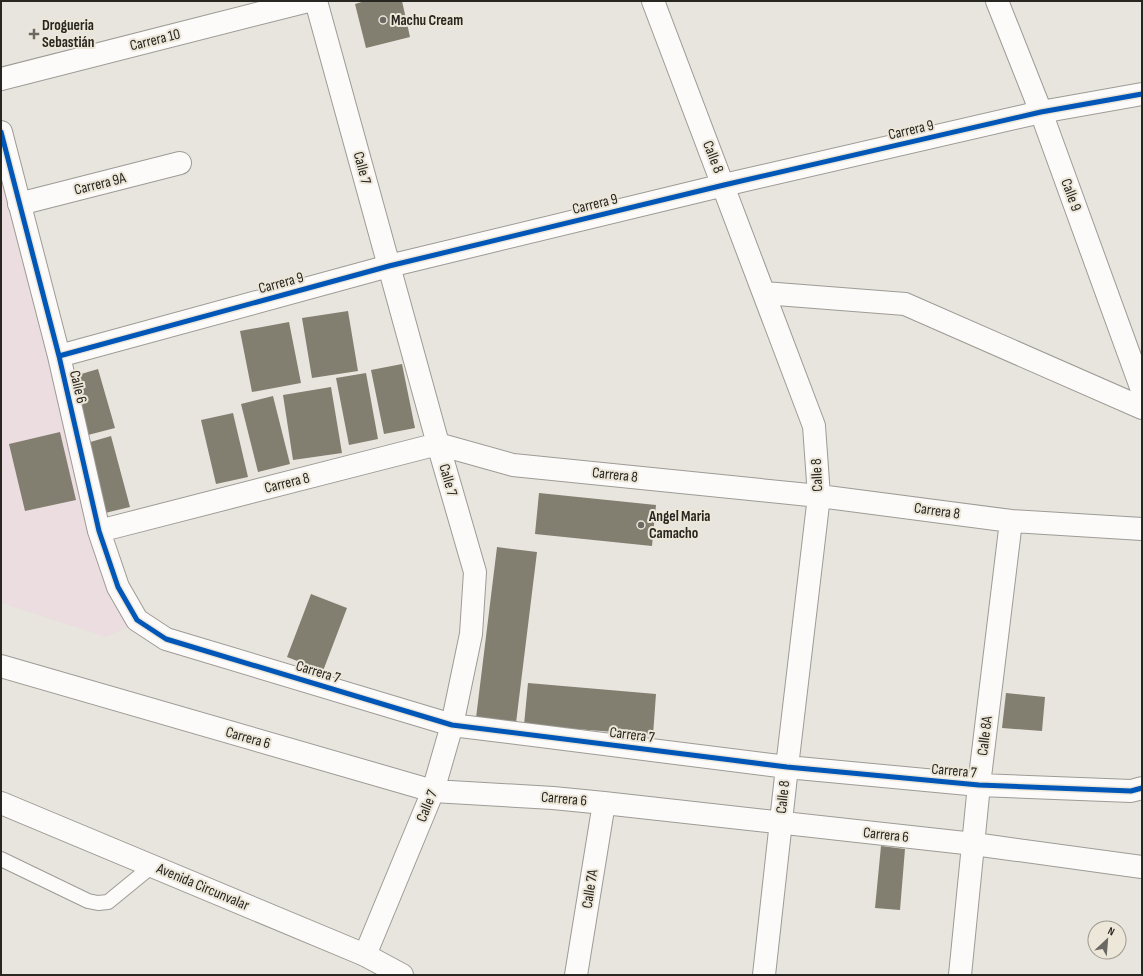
<svg xmlns="http://www.w3.org/2000/svg" width="1143" height="976" font-family="'Sofia Sans Condensed',sans-serif">
<rect width="100%" height="100%" fill="#e8e5de"/>
<!-- industrial -->
<path fill="#ebdde0" d="M1,155l127,472 -22,10 -105,-34z"/>
<!-- building -->
<path fill="#827e70" d="M365,1h37l8,36 -44,11 -11,-44z
M348,311l10,60 -46,7 -10,-60z
M289,322l12,61 -49,9 -12,-61z
M402,364l13,64 -31,6 -13,-64z
M98,369l17,59 -27,7 -17,-58z
M366,373l12,66 -29,6 -13,-67z
M331,387l11,66 -49,7 -10,-65z
M273,396l17,68 -32,8 -17,-68z
M233,413l15,64 -32,7 -15,-64z
M60,432l16,68 -51,11 -16,-67z
M111,436l19,71 -25,6 -18,-70z
M539,493l117,12 -4,41 -117,-12z
M497,547l40,5 -21,171 -40,-5z
M311,594l36,14 -24,63 -36,-14z
M528,683l128,11 -3,41 -129,-10z
M1006,693l39,4 -3,34 -40,-3z
M881,846l24,3 -5,61 -25,-2z"/>
<g fill="none" stroke-linecap="round" stroke-linejoin="round">
<defs>
<path id="lane" d="M1,859l87,42 10,2 10,-1 44,-36"/>
<path id="street" d="M316,1l122,443 37,128 -4,62 -19,91 -19,66 -68,164
M653,1l161,425 5,70 -32,271 -23,208
M997,1l44,111 101,278
M1,132l58,224 40,175 19,56 19,33 29,19 286,86 335,42 192,18 152,6 11,-3
M19,204l161,-41
M764,293l141,11 237,104
M59,356l330,-90 335,-81 317,-73 101,-18
M99,531l339,-87 75,21 306,31 192,25 131,8
M1,666l432,125 120,7 51,5 370,41 168,23
M576,975l28,-172
M960,975l19,-190 32,-264"/>
<path id="secondary" d="M1,79l307,-78
M1,803l364,152 37,20"/>
</defs>
<!-- lane casing -->
<use href="#lane" stroke="#9d9b95" stroke-width="16"/>
<!-- street casing -->
<use href="#street" stroke="#9d9b95" stroke-width="24"/>
<!-- secondary casing -->
<use href="#secondary" stroke="#9d9b95" stroke-width="24"/>
<!-- lane -->
<use href="#lane" stroke="#fcfbfa" stroke-width="14"/>
<!-- street -->
<use href="#street" stroke="#fcfbfa" stroke-width="22"/>
<!-- secondary -->
<use href="#secondary" stroke="#fcfbfa" stroke-width="22"/>
<defs>
<path id="cycleway" d="M1,132l58,224 40,175 19,56 19,33 29,19 286,86 335,42 192,18 152,6 11,-3
M59,356l330,-90 335,-81 317,-73 101,-18"/>
</defs>
<!-- cycleway casing -->
<use href="#cycleway" stroke="#ede7d9" stroke-width="8"/>
<!-- cycleway -->
<use href="#cycleway" stroke="#0057b8" stroke-width="5"/>
</g>
<!-- markers -->
<g fill="#6b6963" stroke="#ede7d9" stroke-width="1.5">
<circle cx="383" cy="20" r="4"/>
<path d="M32 28h4v4h4v4h-4v4h-4v-4h-4v-4h4z"/>
<circle cx="641" cy="525" r="4"/>
</g>
<g text-anchor="middle" dominant-baseline="central" stroke-width="4" stroke-linejoin="round" paint-order="stroke">
<!-- poi labels -->
<g font-size="15" font-weight="bold" fill="#282621" stroke="#ede7d9" text-anchor="start">
<text x="391" y="20">Machu Cream</text>
<text x="42" y="25">Drogueria<tspan x="42" dy="17">Sebastián</tspan></text>
<text x="649" y="516">Angel Maria<tspan x="649" dy="17">Camacho</tspan></text>
</g>
<!-- street labels -->
<g font-size="15" fill="#282621" stroke="#ede7d9">
<text transform="translate(155 40) rotate(-14)">Carrera 10</text>
<text transform="translate(911 130) rotate(-13)">Carrera 9</text>
<text transform="translate(713 157) rotate(69)">Calle 8</text>
<text transform="translate(362 168) rotate(75)">Calle 7</text>
<text transform="translate(100 184) rotate(-14)">Carrera 9A</text>
<text transform="translate(1071 195) rotate(70)">Calle 9</text>
<text transform="translate(595 204) rotate(-14)">Carrera 9</text>
<text transform="translate(281 283) rotate(-15)">Carrera 9</text>
<text transform="translate(78 387) rotate(77)">Calle 6</text>
<text transform="translate(615 475) rotate(6)">Carrera 8</text>
<text transform="translate(817 475) rotate(-93)">Calle 8</text>
<text transform="translate(448 480) rotate(74)">Calle 7</text>
<text transform="translate(287 483) rotate(-14)">Carrera 8</text>
<text transform="translate(937 511) rotate(8)">Carrera 8</text>
<text transform="translate(318 672) rotate(17)">Carrera 7</text>
<text transform="translate(632 735) rotate(7)">Carrera 7</text>
<text transform="translate(985 736) rotate(-83)">Calle 8A</text>
<text transform="translate(248 738) rotate(16)">Carrera 6</text>
<text transform="translate(954 771) rotate(5)">Carrera 7</text>
<text transform="translate(783 797) rotate(-84)">Calle 8</text>
<text transform="translate(564 799) rotate(5)">Carrera 6</text>
<text transform="translate(427 806) rotate(-68)">Calle 7</text>
<text transform="translate(886 835) rotate(6)">Carrera 6</text>
<text transform="translate(203 887) rotate(23)">Avenida Circunvalar</text>
<text transform="translate(590 889) rotate(-81)">Calle 7A</text>
</g>
</g>
<!-- border -->
<rect width="1143" height="976" fill="none" stroke="#282621" stroke-width="4"/>
<!-- north arrow -->
<g transform="translate(1107 940) rotate(26)"><circle r="19" fill="#ede7d9" stroke="#9e9a8f"/>
<path d="M0-3L7 15L0 10L-7 15Z" fill="#6b6963"/>
<text y="-6" font-size="11" font-weight="bold" text-anchor="middle" fill="#282621">N</text>
</g>
</svg>
